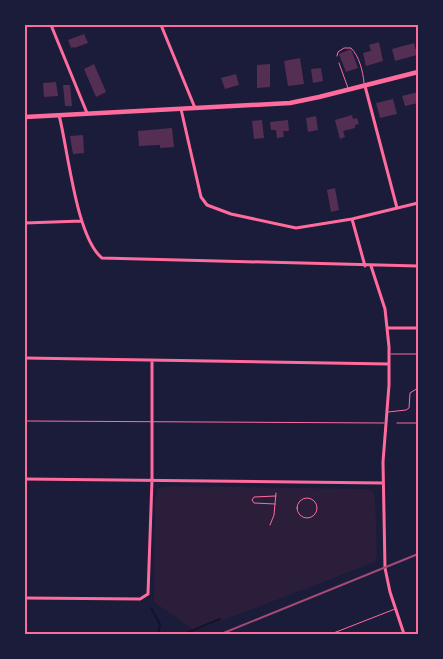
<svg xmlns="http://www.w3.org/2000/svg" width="443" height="659" font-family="Karla,sans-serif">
<rect width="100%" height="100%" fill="#1b1b3a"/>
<!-- green -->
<path fill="#2a1e3b" d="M169,486l196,3 6,1 4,5 2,59 -2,8 -180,69 -41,-29 1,-103 3,-11z"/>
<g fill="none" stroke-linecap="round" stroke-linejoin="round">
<!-- stream -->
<path stroke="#12122b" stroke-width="2" d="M151,608l9,16 -2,10
M184,634l36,-15"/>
</g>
<!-- building -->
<path fill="#542f53" d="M84,34l4,9 -14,5 -1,-1 -2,1 -3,-8z
M379,42l4,19 -17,5 -3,-13 8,-2 -2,-6z
M414,43l3,12 -22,6 -3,-12z
M351,49l7,19 -12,4 -7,-18z
M300,58l4,26 -16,2 -4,-25z
M94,64l12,28 -10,5 -12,-28z
M270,64v23l-13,1v-23z
M321,68l2,13 -10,2 -2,-14z
M236,74l3,11 -14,4 -4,-11z
M56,82l2,14 -14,1 -1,-14z
M63,85h7l2,21h-7z
M418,92v11l-13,3 -3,-10z
M393,99l4,15 -17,4 -4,-15z
M352,115l1,4 4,-1 2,6 -4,1v3l-12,3 2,6 -5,2 -5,-19z
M316,116l2,14 -10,2 -2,-14z
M262,120l2,18 -10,1 -2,-18z
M288,120l1,11h-6l1,6 -7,1 -1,-8h-5l-1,-8z
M172,128l2,19 -14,1v-3l-21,1 -1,-15z
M83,135l1,18 -11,1 -3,-18z
M335,188l4,22 -8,2 -4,-22z"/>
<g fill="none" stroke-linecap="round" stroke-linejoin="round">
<!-- path -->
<path stroke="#ff6b9d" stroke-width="1" d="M297 508a10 10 0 1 1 20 0a10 10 0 1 1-20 0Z
M275,504l-21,-1 -2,-3 2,-3 22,-1
M270,525l4,-10 2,-22"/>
<!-- service -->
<path stroke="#ff6b9d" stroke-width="1" d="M337,56l1,-4 6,-4h7c8,8 12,23 13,35
M339,63l9,25
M391,354h27
M388,412l18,-2 3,-2 1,-15 8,-5
M25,421l359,2
M397,423h21
M331,634l64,-25"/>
<!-- minor -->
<path stroke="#ff6b9d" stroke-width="3" d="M51,25l36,88
M161,25l34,83
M365,86l32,122
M181,109l20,88 6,8 24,9 65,14 56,-9 66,-16
M59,115c9,34 17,122 43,143l316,8
M352,219l13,47
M25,223l56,-2
M371,266l14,43 4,38v38l-6,77 2,106 5,24 14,42
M387,328h31
M25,358l364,6
M25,479l358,4
M25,598l115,1 8,-5 4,-114v-120"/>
<!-- secondary -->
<path stroke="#ff6b9d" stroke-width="4.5" d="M25,117l265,-14 29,-6 99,-25"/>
<!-- rail -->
<path stroke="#a44b75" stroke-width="2" d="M221,634l197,-80"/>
</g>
<!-- border -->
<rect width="443" height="659" fill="none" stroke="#1b1b3a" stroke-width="52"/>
<rect x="26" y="26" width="391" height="607" fill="none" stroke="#ff6b9d" stroke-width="2"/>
</svg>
